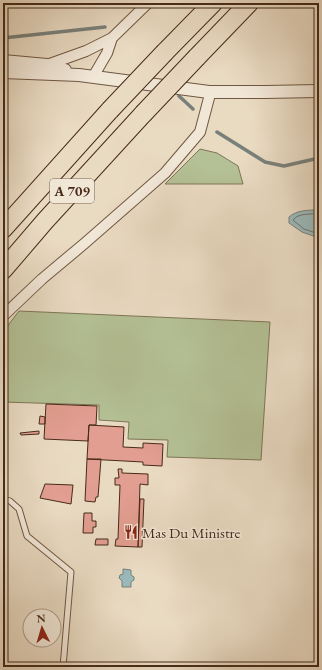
<svg xmlns="http://www.w3.org/2000/svg" width="322" height="670" font-family="'EB Garamond',serif">
<rect width="100%" height="100%" fill="#e9dac2"/>
<filter id="stains"><feTurbulence type="fractalNoise" baseFrequency=".005" numOctaves="4"/><feColorMatrix values="0 0 0 0 .2 0 0 0 0 .09 0 0 0 0 .02 0 0 0 .5 -.17"/></filter>
<radialGradient id="worn" r=".72"><stop offset=".6" stop-color="#630" stop-opacity="0"/><stop offset="1" stop-color="#630" stop-opacity=".3"/></radialGradient>
<!-- green -->
<path fill="#b4c095" stroke="#7e7656" d="M200,149l17,4 21,13 5,18h-78z
M19,311l251,11 -9,138 -94,-3 1,-17 -40,-1 1,-17 -30,-2v-15l-96,-3v-70z"/>
<!-- water -->
<path fill="#9ab9bb" stroke="#79807a" d="M319,210v28l-17,-6 -13,-9v-6c8,-7 19,-7 30,-7z
M123,569l8,1v5l3,2v3l-3,2v5h-9v-6l-3,-3 1,-3 3,-1z"/>
<g fill="none" stroke-linecap="round" stroke-linejoin="round">
<!-- shore -->
<path stroke="#70726a" stroke-width="1" d="M319,214c-8,0 -21,-1 -26,6l11,9 15,5"/>
<!-- stream -->
<path stroke="#79807a" stroke-width="3.5" d="M3,38l102,-11
M179,96l14,13
M217,132l48,30 19,4 35,-8"/>
</g>
<!-- building -->
<path fill="#e29e91" stroke="#472b18" d="M46,404l51,2 -1,19h-7l-1,16 -44,-2z
M40,416l5,1v7h-6z
M89,425l35,2 -1,20 20,1v-5l20,1 -1,22 -19,-1v-3l-56,-3z
M39,431v3l-18,1 -1,-2z
M87,459h14l-3,38h-2l-1,5 -10,-1z
M118,469h4v4l26,1v11l-8,-1 -2,63 -23,-1 1,-7h2l2,-54h-5v-7h4z
M45,484l28,1 -2,19 -31,-6z
M140,499h4l-2,48h-4z
M84,513h8v8h4v6h-3v6h-10z
M96,539h12v6h-13z"/>
<g fill="none" stroke-linecap="round" stroke-linejoin="round">
<defs>
<path id="service" d="M3,499l7,2 9,8 8,27 44,36 -8,95"/>
<path id="minor" d="M47,65l39,-14 26,-13 36,-35
M93,77l14,-24 5,-15
M3,316l39,-37 43,-36 80,-70 35,-41 9,-34v-6"/>
<path id="tertiary" d="M3,61l44,4 18,5
M3,72l76,3 130,17h56l54,-1"/>
<path id="motorway" d="M165,52l48,-49
M197,57l52,-54
M3,229l107,-119
M3,270l42,-49 98,-107"/>
</defs>
<!-- service casing -->
<use href="#service" stroke="#705742" stroke-width="7"/>
<!-- minor casing -->
<use href="#minor" stroke="#705742" stroke-width="12"/>
<!-- tertiary casing -->
<use href="#tertiary" stroke="#705742" stroke-width="14"/>
<!-- motorway casing -->
<use href="#motorway" stroke="#472b18" stroke-width="20"/>
<!-- service -->
<use href="#service" stroke="#f1e7d7" stroke-width="5"/>
<!-- minor -->
<use href="#minor" stroke="#f1e7d7" stroke-width="10"/>
<!-- tertiary -->
<use href="#tertiary" stroke="#f1e7d7" stroke-width="12"/>
<!-- motorway -->
<use href="#motorway" stroke="#e9dac2" stroke-width="18"/>
<defs>
<path id="motorway-bridge" d="M110,110l55,-58
M143,114l54,-57"/>
</defs>
<!-- motorway-bridge casing -->
<use href="#motorway-bridge" stroke="#472b18" stroke-width="20" stroke-linecap="butt"/>
<!-- motorway-bridge -->
<use href="#motorway-bridge" stroke="#e9dac2" stroke-width="18"/>
</g>
<!-- icons -->
<defs>
<symbol id="restaurant-bare" viewBox="-9 -9 18 18"><path d="M-5-6h1v4h1v-4h1v4h1v-4h1v5L-1.5 .5V6h-2V.5L-5-1ZM5-6V6H3V1.5H1.5Q1.5-4 5-6Z" fill="#8f2418" stroke="#f1e7d7" stroke-width="2.5" paint-order="stroke"/></symbol>
</defs>
<g fill-rule="evenodd">
<use href="#restaurant-bare" x="121" y="522" width="20" height="20"/>
</g>
<g text-anchor="middle" dominant-baseline="central" stroke-width="3" stroke-linejoin="round" paint-order="stroke">
<!-- shield labels -->
<rect fill="#f1e7d7" stroke="#7a6351" stroke-width="1" x="50" y="179" width="44" height="24" rx="3"/>
<g font-size="14" font-weight="bold" fill="#472b18">
<text x="72" y="191">A 709</text>
</g>
<!-- poi labels -->
<g font-size="15" fill="#472b18" stroke="#f1e7d7" text-anchor="start">
<text x="142" y="532">Mas Du Ministre</text>
</g>
</g>
<!-- margin -->
<rect width="322" height="670" fill="none" stroke="#e9dac2" stroke-width="16"/>
<rect x="4" y="4" width="314" height="662" fill="none" stroke="#472b18" stroke-width="2"/>
<rect x="8" y="8" width="306" height="654" fill="none" stroke="#472b18"/>
<!-- north arrow -->
<g transform="translate(42 628) rotate(355)"><circle r="19" fill="#f1e7d7" stroke="#ad9c8b"/>
<path d="M0-3L7 15L0 10L-7 15Z" fill="#8f2418"/>
<text y="-6" font-size="11" font-weight="bold" text-anchor="middle" fill="#472b18">N</text>
</g>
<rect width="100%" height="100%" filter="url(#stains)"/>
<rect width="100%" height="100%" fill="url(#worn)"/>
</svg>
